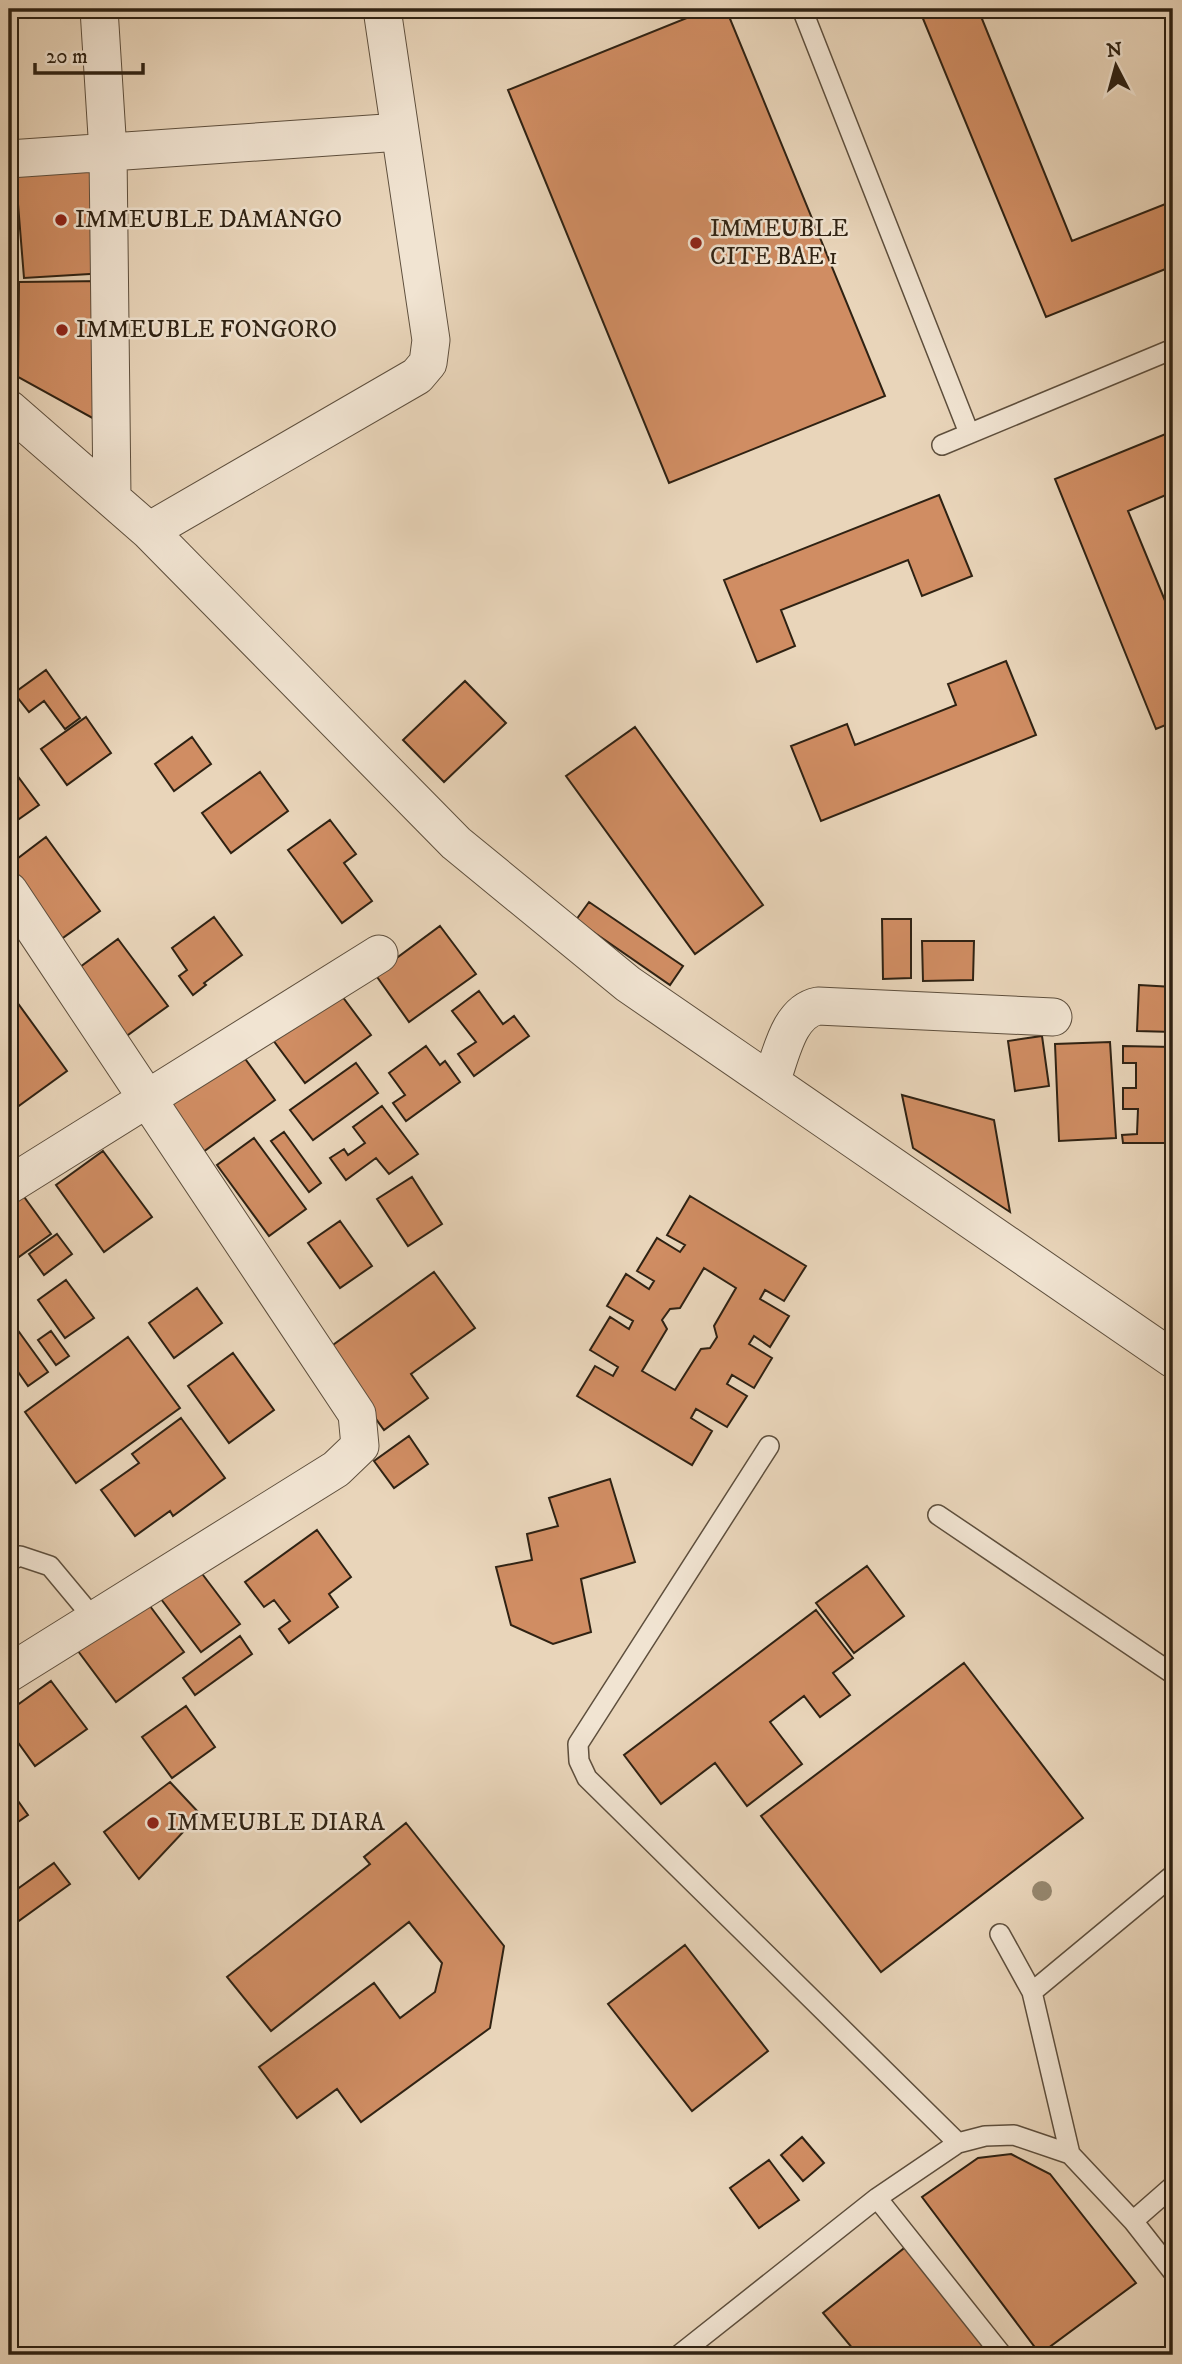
<svg xmlns="http://www.w3.org/2000/svg" width="1182" height="2364" font-family="'IM FELL DW Pica',serif">
<rect width="100%" height="100%" fill="#e9d5ba"/>
<filter id="stains"><feTurbulence type="fractalNoise" baseFrequency=".00286" numOctaves="4"/><feColorMatrix values="0 0 0 0 .2 0 0 0 0 .09 0 0 0 0 .02 0 0 0 .5 -.17"/></filter>
<radialGradient id="worn" r=".72"><stop offset=".6" stop-color="#630" stop-opacity="0"/><stop offset="1" stop-color="#630" stop-opacity=".3"/></radialGradient>
<!-- building -->
<path fill="#d08d63" stroke="#2f2213" stroke-width="2" fill-rule="evenodd" d="M709,9h17l159,387 -216,87 -161,-393z
M919,9h59l94,232 101,-40v65l-127,51z
M98,164l8,109 -82,5 -9,-111z
M105,281l2,145 -89,-49 1,-95z
M1173,431v61l-45,19 45,109v102l-17,7 -101,-250z
M939,495l33,81 -50,20 -14,-36 -127,50 14,36 -38,16 -33,-82z
M1006,661l30,74 -215,86 -30,-75 56,-22 8,21 101,-40 -8,-21z
M46,670l34,48 -15,11 -21,-28 -15,11 -15,-19z
M465,681l41,42 -62,59 -41,-42z
M86,717l25,36 -44,32 -26,-36z
M635,727l128,178 -68,49 -129,-178z
M192,737l19,27 -37,27 -19,-27z
M11,767l28,38 -30,21v-58z
M260,772l28,39 -57,42 -29,-40z
M330,820l26,34 -12,9 28,38 -30,22 -54,-73z
M46,837l54,74 -40,29 -51,-69v-6z
M589,902l94,64 -13,19 -94,-65z
M214,917l28,38 -38,28 2,2 -13,10 -14,-19 8,-6 -15,-22z
M882,919h29v59l-28,1z
M440,926l36,48 -67,48 -34,-48z
M118,939l50,67 -47,34 -49,-67z
M922,941h52l-1,39 -50,1z
M1139,985l34,2v45l-36,-1z
M336,988l35,47 -66,48 -35,-47z
M9,991l58,80 -58,42z
M479,991l24,33 11,-8 15,20 -55,40 -16,-22 18,-12 -24,-31z
M1042,1036l7,50 -34,5 -7,-50z
M1110,1042l6,96 -57,3 -4,-97z
M426,1046l14,19 5,-4 15,21 -54,39 -13,-18 12,-8 -16,-22z
M1123,1046l50,1v96h-50l-1,-8 15,-1 1,-25h-15v-21h13v-25h-13z
M238,1049l37,51 -72,52 -37,-51z
M356,1063l22,30 -65,47 -23,-30z
M902,1095l92,25 16,92 -97,-64z
M382,1106l36,48 -29,20 -13,-16 -30,22 -16,-22 14,-9 4,6 17,-12 -12,-16z
M284,1132l37,51 -12,9 -38,-51z
M254,1138l52,71 -37,27 -52,-71z
M103,1151l49,66 -48,35 -48,-67z
M412,1177l30,47 -34,22 -31,-47z
M22,1194l29,40 -35,25 -7,-10v-46z
M690,1196l116,70 -22,35 -19,-11 -5,9 29,17 -19,31 -16,-11 -5,8 23,14 -18,30 -22,-13 -5,9 20,12 -20,31 -31,-18 -5,9 21,13 -20,34 -115,-69 18,-30 18,10 5,-9 -28,-17 20,-33 19,12 4,-8 -26,-15 19,-32 23,15 5,-8 -17,-10 20,-33 23,14 5,-7 -18,-10zM704,1268l32,20 -22,38 3,11 -7,11 -9,1 -26,41 -33,-19 25,-42 -5,-9 8,-11 10,-1z
M340,1221l32,45 -32,22 -32,-45z
M57,1234l15,20 -28,21 -15,-21z
M434,1272l41,56 -64,46 17,24 -44,32 -58,-80z
M66,1280l28,38 -29,20 -27,-38z
M197,1288l25,35 -48,35 -25,-35z
M9,1318l39,54 -20,14 -19,-27z
M51,1331l18,25 -13,9 -18,-25z
M128,1337l52,71 -104,75 -51,-71z
M233,1353l41,57 -45,33 -41,-57z
M181,1418l44,60 -52,38 -3,-5 -35,25 -34,-46 38,-27 -7,-9z
M409,1436l19,28 -34,24 -20,-27z
M610,1479l25,83 -54,17 10,53 -38,12 -42,-19 -15,-58 36,-7 -5,-26 31,-8 -9,-28z
M317,1530l34,47 -22,17 9,13 -49,36 -10,-14 11,-8 -16,-21 -10,7 -19,-25z
M867,1566l37,50 -50,37 -38,-50z
M200,1571l40,53 -39,28 -40,-53z
M147,1602l37,50 -68,50 -38,-51z
M816,1610l37,48 -20,15 17,22 -30,22 -16,-21 -34,26 32,42 -55,42 -32,-43 -54,41 -37,-49z
M240,1636l12,18 -57,41 -12,-17z
M964,1663l119,155 -202,154 -120,-156z
M51,1681l36,48 -52,37 -26,-36v-19z
M186,1706l29,41 -43,31 -30,-41z
M170,1782l30,32 -61,65 -35,-47z
M11,1791l17,24 -19,13v-35z
M406,1823l98,123 -14,82 -129,94 -24,-33 -40,29 -38,-51 115,-84 26,35 35,-26 7,-29 -33,-41 -138,109 -44,-54 143,-113 -6,-7z
M54,1863l16,21 -61,44v-33z
M685,1945l83,106 -76,60 -84,-107z
M802,2137l22,26 -21,18 -22,-26z
M1011,2154l39,20 86,109 -96,71 -118,-157 56,-39z
M769,2160l30,40 -40,28 -29,-40z
M918,2237l96,118h-156l-35,-42z"/>
<g fill="none" stroke-linecap="round" stroke-linejoin="round">
<defs>
<path id="service" d="M802,9l167,424
M942,445l231,-96
M769,1446l-191,298 1,17 8,17 371,365
M938,1515l235,159
M9,1561l11,-5 30,10 45,54
M1000,1934l32,58 38,162
M1032,1992l141,-117
M877,2198l125,157
M1133,2221l40,-35
M679,2355l198,-157 81,-55 27,-7 29,-1 56,19 63,67 40,51"/>
<path id="minor" d="M99,9l9,143 4,346
M9,159l391,-27
M9,409l140,122 307,312 172,141 545,375
M149,531l268,-155 11,-13 3,-23 -49,-331
M9,891l348,523 3,32 -24,23 -327,204
M771,1082c10,-26 17,-70 47,-76l235,11
M9,1185l370,-231"/>
</defs>
<!-- service casing -->
<use href="#service" stroke="#5e4f3d" stroke-width="22"/>
<!-- minor casing -->
<use href="#minor" stroke="#5e4f3d" stroke-width="39"/>
<!-- service -->
<use href="#service" stroke="#f1e4d2" stroke-width="19"/>
<!-- minor -->
<use href="#minor" stroke="#f1e4d2" stroke-width="37"/>
</g>
<!-- trees -->
<circle fill="#96876f" cx="1042" cy="1891" r="10"/>
<!-- markers -->
<g fill="#8f2418" stroke="#f1e4d2" stroke-width="2.5">
<circle cx="61" cy="220" r="7"/>
<circle cx="696" cy="243" r="7"/>
<circle cx="62" cy="330" r="7"/>
<circle cx="153" cy="1823" r="7"/>
</g>
<g text-anchor="middle" dominant-baseline="central" stroke-width="5" stroke-linejoin="round" paint-order="stroke">
<!-- poi labels -->
<g font-size="24" fill="#2f2213" stroke="#f1e4d2" text-anchor="start">
<text x="75" y="220">IMMEUBLE DAMANGO</text>
<text x="710" y="229">IMMEUBLE<tspan x="710" dy="28">CITE BAE 1</tspan></text>
<text x="76" y="330">IMMEUBLE FONGORO</text>
<text x="167" y="1823">IMMEUBLE DIARA</text>
</g>
</g>
<!-- margin -->
<rect width="1182" height="2364" fill="none" stroke="#e9d5ba" stroke-width="35"/>
<rect x="10" y="10" width="1161" height="2343" fill="none" stroke="#2f2213" stroke-width="3.5"/>
<rect x="18" y="18" width="1147" height="2329" fill="none" stroke="#2f2213" stroke-width="2"/>
<!-- north arrow -->
<g transform="translate(1116 66) rotate(354)" stroke="#f1e4d2" stroke-width="5" paint-order="stroke">
<path d="M0-5L12 26L0 18L-12 26Z" fill="#2f2213"/>
<text y="-10" font-size="19" font-weight="bold" text-anchor="middle" fill="#2f2213">N</text>
</g>
<!-- scale -->
<path d="M35 63v10h108v-10" fill="none" stroke="#2f2213" stroke-width="3.5"/>
<text x="46" y="63" font-size="21" fill="#2f2213" stroke="#f1e4d2" stroke-width="5" paint-order="stroke">20 m</text>
<rect width="100%" height="100%" filter="url(#stains)"/>
<rect width="100%" height="100%" fill="url(#worn)"/>
</svg>
